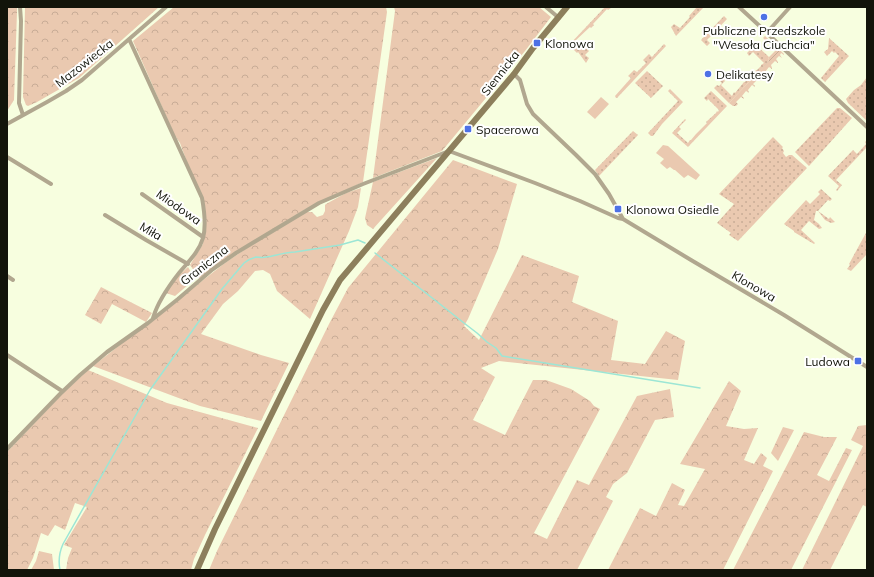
<svg xmlns="http://www.w3.org/2000/svg" width="874" height="577" font-family="Mulish,sans-serif">
<defs>
<pattern id="grass-dots" width="8" height="8" patternUnits="userSpaceOnUse"><rect width="8" height="8" fill="#eac9b0"/><path d="M2 2h.1M6 6h.1" fill="none" stroke="#c8ac96" stroke-width="1.8" stroke-linecap="round"/></pattern>
<pattern id="forest-crowns" width="20" height="18" patternUnits="userSpaceOnUse"><rect width="20" height="18" fill="#eac9b0"/><path d="M2 6a3 3 0 1 1 6 0M12 15a3 3 0 1 1 6 0" fill="none" stroke="#c8ac96"/></pattern>
<pattern id="garden-furrows" width="10" height="10" patternUnits="userSpaceOnUse"><rect width="10" height="10" fill="#eac9b0"/><path d="M-1 1l2-2M0 10L10 0M9 11l2-2" fill="none" stroke="#c8ac96"/></pattern>
</defs>
<rect width="100%" height="100%" fill="#f7fedf"/>
<!-- grass -->
<path fill="url(#grass-dots)" d="M605,7h5l1,1 -3,2 -1,-1 -14,15 1,1 -3,3 -1,-1 -15,14 6,6 2,-2 6,6 -4,4 4,3 -3,5 -8,-11 -1,1 -8,-8z
M697,7h7l-28,29 -5,-9 3,-3 6,4 10,-11 -1,-1z
M724,16l3,3 -20,21 3,3 -3,3 -6,-6z
M829,38l20,18 -24,26 -4,-4 18,-22 -4,-4 -1,1 -2,-2 -5,5 -3,-4 4,-3z
M664,44l2,2 -49,52h-1l-1,-2 16,-18 -3,-2 6,-6 3,2 9,-9 -3,-3 6,-6 3,3z
M757,46l12,11 -1,3 1,1 -40,42 -15,-15 3,-3 2,1 3,-3 -2,-2 9,-9 2,1 -7,7 1,1 -4,4 11,11 2,-4 1,1 9,-11h1l4,-5 1,1 3,-5 1,1 2,-4h1l4,-4v-1l3,-2 -11,-11 -4,4 -2,-3 4,-4z
M647,71l16,15 -12,12 -16,-15z
M867,77v44l-19,-18 -2,-4 8,-9 7,-5z
M670,89l13,13 -21,22 -9,12h-2l-3,-3 30,-32 -10,-10z
M711,91l16,15 -39,41 -16,-14 13,-14 1,1 -7,7 2,2 -4,4 11,10 2,-3h1l5,-6 11,-11 -1,-1 10,-9 1,-2 1,1 1,-2 -11,-11 -1,2 -3,-3z
M837,108h3l12,10 -43,48 -14,-14z
M633,131l5,4 -39,41 -4,-6z
M773,137l10,10 -1,1 2,3 -1,2 3,4 3,-2h3l15,13 -69,73 -9,-6 2,-2 -14,-10 17,-19 -15,-10z
M867,140v7l-31,33 6,5 -5,6 -1,-1 3,-4 -11,-10 25,-26 4,4 9,-10 -1,-2z
M821,189l11,10 -2,2 -2,-1 -10,11 11,8 1,-2 5,5 -4,1 -6,-3 -7,-9h-2l-2,9 5,4 3,4 -3,1 -10,-8 -8,9 14,13 -1,1 -20,-12v-1l-10,-7 22,-24 4,4 10,-10 -2,-2z
M867,231v23l-16,17 -4,-2 3,-4 -1,-1z"/>
<!-- forest -->
<path fill="url(#forest-crowns)" d="M7,7h10v5l-3,88 -7,11z
M25,7h134l-80,71 -42,24 -9,4 -2,-1 -3,-8z
M174,7h212l1,5 -24,170 -59,28 -105,68 -9,-13 13,-21 2,-33 -25,-68 -6,-9 -41,-93z
M394,7h145l12,10 -26,34 -83,100 -69,27 22,-167z
M437,158l-64,71 -6,-4 -2,-7 8,-36z
M453,160l64,24 -19,65 -30,70 -4,7 15,14 43,-85 57,21 -7,26 46,19 -7,39 34,4 21,-33 19,10 -7,39 -179,-19 -18,7 14,9 -22,43 32,15 28,-55h13l25,9 19,12 4,5 6,3 -66,124 13,6 30,-59 12,5 48,-89 33,-7 4,28 -19,3 -28,53 -14,11 -7,13 7,4 -36,69h-368l8,-19 112,-227 19,-36z
M361,188l-3,19 -9,24 -39,88 -33,-28 -7,-17 -7,-4 -8,1 -17,20 -15,13 -22,30 60,21 28,8 -28,58 -61,-15 -107,-40 132,-103 25,-17 56,-34h6l5,5 6,-2 2,-4v-6l1,-1 20,-11z
M188,267l7,12 -20,17 -9,-3 11,-16z
M101,287l51,26 -6,9 -34,-18 -11,20 -16,-9z
M88,370l79,33 91,25 -53,107 -11,24 -3,11h-125l2,-12 4,-10 -8,-3 23,-38 -12,-4 -10,27 -10,-5 -7,11 -7,-3 -8,25 -6,12h-20v-118l56,-59z
M729,381l12,10 -15,35 18,3 14,-1 -14,32 10,4 7,-11 6,5 -4,8 10,5 -50,99h-115l32,-62 16,8 16,-33 13,7 -7,15 6,1 21,-37 -25,-5z
M867,425v82l-4,-2 -33,65h-28l61,-124 -12,-6 7,-14z
M783,427l11,3 -16,31 -7,-8z
M804,432l20,5h13l-20,38 12,6 17,-33 6,2 -61,120h-58z
M39,551l13,3 2,16h-23l5,-9z"/>
<!-- park -->
<path fill="#eac9b0" d="M601,97l8,7 -14,15 -8,-7z
M663,145l5,1 32,29 -4,5 -8,-5 -4,3 -9,-8h-1l-4,-3 -3,2 -7,-6 4,-4 -8,-6z"/>
<!-- garden -->
<path fill="url(#garden-furrows)" d="M765,36l19,18v1l-3,-2 -1,2 2,3 -3,-2 -3,3 2,3v1l-3,-2 -4,4 1,3v1l-3,-2 -4,5 2,2 -1,1 -3,-2 -4,5 2,2 -1,1 -2,-2 -5,5 2,2v1l-3,-2 -4,5 1,3 -3,-2 -4,5 2,2v1l-3,-2 -5,5 2,2 -2,2h-3l-4,-3 40,-42 -1,-1 1,-3 7,-7 -13,-12z"/>
<g fill="none" stroke-linecap="round" stroke-linejoin="round">
<!-- stream -->
<path stroke="#9ce6d5" stroke-width="1.5" d="M375,253l89,70 13,10 10,9 9,6 6,8 198,32
M60,570c-2,-10 -1,-17 3,-26l87,-154 72,-101 22,-26c4,-3 8,-5 12,-6 3,0 7,1 10,0 8,-1 20,-5 29,-5l45,-7 18,-5 7,3"/>
<!-- minor -->
<path stroke="#b1a78f" stroke-width="4" d="M20,7l1,14 -2,82 4,12
M546,7l13,11
M739,7l25,23 5,2v3l98,92
M769,32l2,-4 19,-21
M129,39l73,159c2,11 4,29 1,40 -4,14 -15,24 -24,35 -11,14 -21,28 -26,45
M514,74l6,6 7,24 6,10 43,41 19,19 14,20 14,25 68,41 93,55 83,52
M7,124l40,-22 19,-11 16,-11 84,-73
M7,157l44,27
M142,194l61,43
M105,215l41,25 42,24
M7,276l6,4
M7,355l55,36
M7,449l53,-55 20,-19 27,-23 41,-29 30,-24 35,-30 23,-16 83,-50 44,-19 86,-33 86,32 45,18 38,17 5,1"/>
<!-- secondary -->
<path stroke="#8d7f5c" stroke-width="6" d="M197,570l18,-41 108,-219 17,-30 174,-206 19,-26 34,-41"/>
</g>
<!-- markers -->
<g fill="#4d71e5" stroke="#fff" stroke-width="1.5">
<circle cx="764" cy="17" r="4"/>
<rect x="533" y="39" width="8" height="8" rx="2"/>
<circle cx="708" cy="74" r="4"/>
<rect x="464" y="125" width="8" height="8" rx="2"/>
<rect x="614" y="205" width="8" height="8" rx="2"/>
<rect x="854" y="357" width="8" height="8" rx="2"/>
</g>
<g text-anchor="middle" dominant-baseline="central" stroke-width="4" stroke-linejoin="round" paint-order="stroke">
<!-- poi labels -->
<g font-size="12" fill="#12140a" stroke="#fff" text-anchor="start">
<text x="764" y="30" text-anchor="middle">Publiczne Przedszkole<tspan x="764" dy="14">"Wesoła Ciuchcia"</tspan></text>
<text x="545" y="43">Klonowa</text>
<text x="716" y="74">Delikatesy</text>
<text x="476" y="129">Spacerowa</text>
<text x="626" y="209">Klonowa Osiedle</text>
<text x="850" y="361" text-anchor="end">Ludowa</text>
</g>
<!-- street labels -->
<g font-size="12" fill="#12140a" stroke="#fff">
<text transform="translate(84 63) rotate(-38)">Mazowiecka</text>
<text transform="translate(500 73) rotate(-52)">Siennicka</text>
<text transform="translate(179 207) rotate(35)">Miodowa</text>
<text transform="translate(151 231) rotate(30)">Miła</text>
<text transform="translate(204 265) rotate(-38)">Graniczna</text>
<text transform="translate(754 286) rotate(30)">Klonowa</text>
</g>
</g>
<!-- border -->
<rect width="874" height="577" fill="none" stroke="#12140a" stroke-width="16"/>
</svg>
